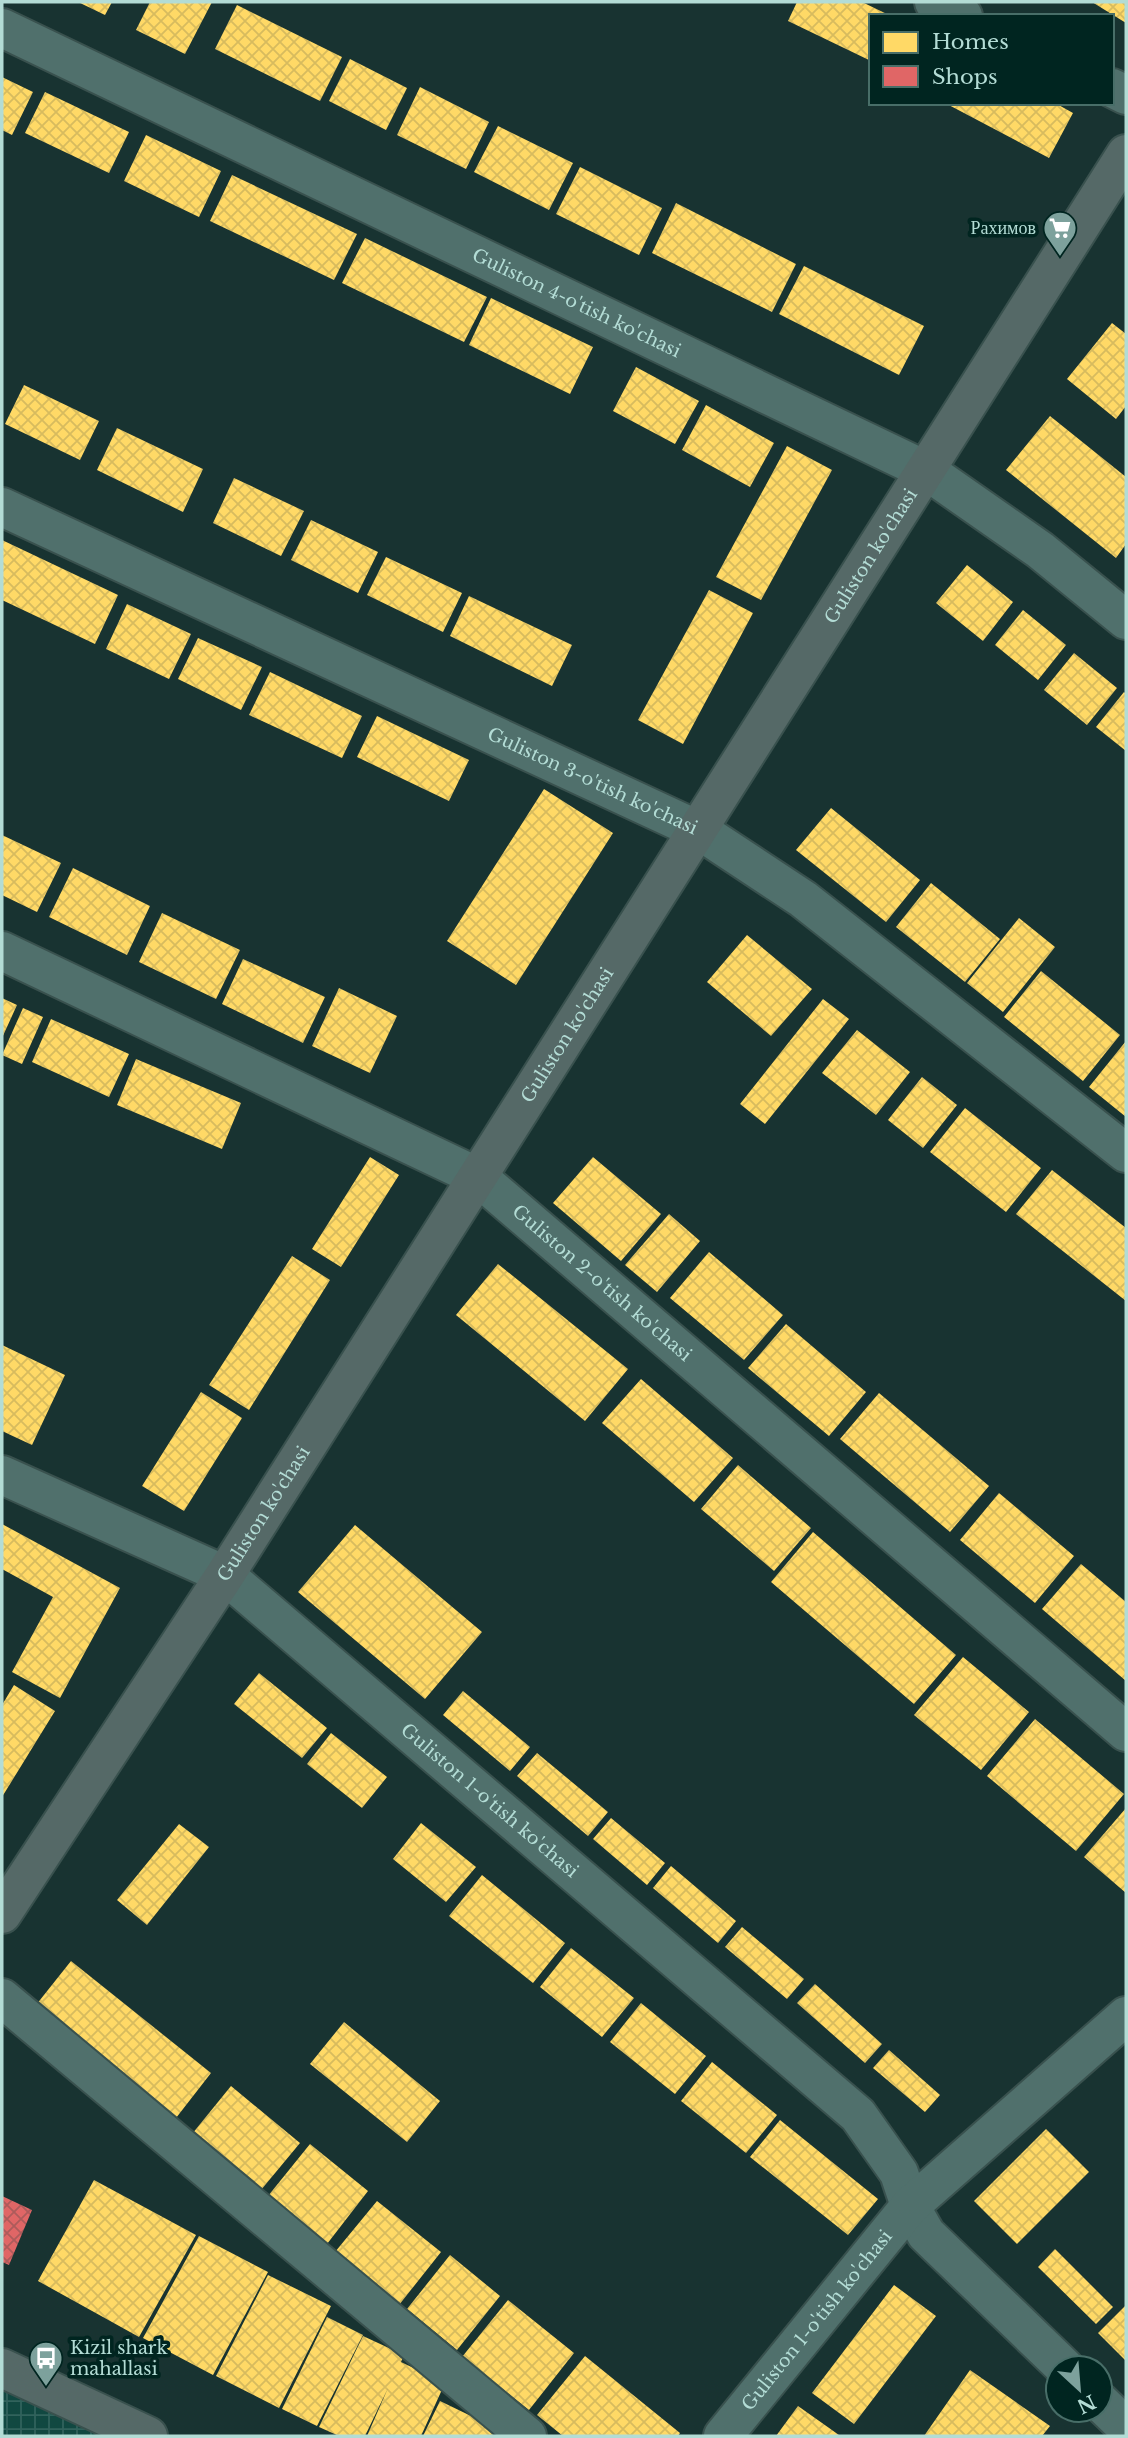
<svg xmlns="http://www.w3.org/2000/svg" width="1128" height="2438" font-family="'Libre Baskerville',serif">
<defs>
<pattern id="industrial-grid" width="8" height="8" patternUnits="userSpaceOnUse" patternTransform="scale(1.75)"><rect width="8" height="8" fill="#114841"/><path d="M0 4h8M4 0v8" fill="none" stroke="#31625c"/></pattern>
<pattern id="homes-cross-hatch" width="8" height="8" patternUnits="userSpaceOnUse" patternTransform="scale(1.75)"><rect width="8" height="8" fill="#ffd966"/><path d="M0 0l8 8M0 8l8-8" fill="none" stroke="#d7bb5e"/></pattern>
<pattern id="shops-cross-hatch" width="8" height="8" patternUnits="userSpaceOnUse" patternTransform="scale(1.75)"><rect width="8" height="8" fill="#e06666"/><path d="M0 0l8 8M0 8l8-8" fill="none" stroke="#ad5b5b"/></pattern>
</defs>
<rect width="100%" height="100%" fill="#183331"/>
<!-- industrial -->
<path fill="url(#industrial-grid)" d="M2,2368l146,68h-146z"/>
<!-- homes -->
<path fill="url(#homes-cross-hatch)" d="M78,2h34l-7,13z
M150,2h62l-27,52 -49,-24z
M797,2h65l29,14h-20v45l-83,-40z
M1092,2h34v21z
M237,5l105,52 -22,44 -105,-52z
M350,59l57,29 -21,42 -57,-29z
M2,77l31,15 -21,43 -10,-5z
M420,87l69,35 -23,47 -69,-34z
M45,92l84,40 -20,41 -84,-40z
M945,103h110l18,10 -24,45z
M498,126l75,37 -24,47 -75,-38z
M146,135l75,36 -22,46 -75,-36z
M580,167l82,41 -23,47 -83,-41z
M232,175l125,59 -23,46 -124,-59z
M676,203l120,61 -24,48 -120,-59z
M365,238l122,59 -23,45 -122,-59z
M804,266l120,60 -25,49 -120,-61z
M491,298l102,49 -23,47 -101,-49z
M1112,323l14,11v72l-10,13 -49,-40z
M636,367l63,34 -24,43 -62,-33z
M24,385l75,36 -19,39 -75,-36z
M706,405l68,38 -24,44 -68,-37z
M1050,416l76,61v67l-10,14 -110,-88z
M117,428l86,41 -20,43 -86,-42z
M787,446l45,24 -71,130 -45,-23z
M234,478l70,33 -23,45 -68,-33z
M311,520l67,32 -20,41 -67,-33z
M2,540l116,55 -23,49 -93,-44z
M386,557l76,36 -19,39 -76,-37z
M967,565l46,37 -30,39 -47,-38z
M709,590l44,23 -70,131 -45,-24z
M469,596l103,49 -20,41 -102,-50z
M127,604l64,30 -22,45 -63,-30z
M1023,610l43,35 -28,35 -43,-35z
M198,638l64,29 -21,43 -63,-31z
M1074,653l43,35 -30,37 -43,-35z
M270,672l92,44 -20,42 -93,-43z
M1124,692l2,2v57l-30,-24z
M377,716l92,44 -20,41 -92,-44z
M544,789l69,44 -97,152 -69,-44z
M831,808l89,72 -34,42 -90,-72z
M2,835l59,28 -24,49 -35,-17z
M73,868l77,38 -23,49 -78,-38z
M931,883l69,56 -35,43 -69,-55z
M162,913l78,37 -24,49 -77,-37z
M1019,918l36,29 -52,65 -36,-29z
M747,935l65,54 -41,47 -64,-54z
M243,959l82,38 -22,46 -81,-39z
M1041,971l79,64 -37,46 -79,-64z
M339,988l58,28 -27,57 -58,-27z
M2,998l15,7 -15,33z
M823,999l26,20 -84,105 -25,-20z
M23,1008l20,9 -21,47 -20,-9z
M51,1019l78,35 -20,43 -77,-35z
M857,1030l53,42 -34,43 -54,-42z
M1126,1041v76l-37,-30z
M136,1059l105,44 -19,46 -105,-44z
M922,1077l35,28 -34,43 -35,-28z
M965,1108l76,60 -35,44 -76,-60z
M370,1157l29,18 -58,92 -29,-18z
M593,1157l68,57 -40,47 -68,-58z
M1052,1170l74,58v73l-110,-87z
M669,1214l31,27 -43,51 -32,-27z
M709,1252l74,63 -39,45 -74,-62z
M292,1256l38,24 -81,130 -40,-25z
M498,1264l130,105 -43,52 -129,-106z
M786,1324l80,68 -37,44 -81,-68z
M2,1345l63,30 -33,70 -30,-14z
M641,1379l92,79 -39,44 -92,-79z
M201,1392l41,26 -58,93 -42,-25z
M879,1393l110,93 -39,46 -110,-93z
M738,1465l73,63 -37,43 -73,-62z
M999,1493l75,63 -39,47 -75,-63z
M2,1524l118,64 -60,110 -48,-26 41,-75 -51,-28z
M355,1525l127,107 -57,67 -127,-107z
M813,1532l143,123 -42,49 -143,-122z
M1081,1564l45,38v79l-84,-72z
M963,1657l66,55 -48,58 -67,-55z
M259,1673l68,55 -25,30 -68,-54z
M14,1685l41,26 -53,86v-92z
M463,1691l67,56 -20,24 -67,-56z
M1035,1719l89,75 -48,57 -89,-75z
M331,1733l56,44 -25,31 -55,-44z
M537,1753l71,59 -20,24 -71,-60z
M1126,1808v85l-42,-36z
M611,1818l54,45 -18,22 -54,-46z
M421,1823l55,44 -30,35 -53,-43z
M179,1824l30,23 -62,78 -30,-25z
M671,1866l65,55 -18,22 -65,-55z
M482,1875l83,68 -32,40 -84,-67z
M742,1927l62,52 -17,20 -62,-52z
M571,1948l63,50 -32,39 -62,-50z
M71,1961l140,112 -35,45 -140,-113z
M815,1984l67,60 -17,19 -68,-60z
M641,2003l65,53 -31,38 -65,-52z
M344,2022l96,79 -33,41 -97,-78z
M889,2050l51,45 -15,17 -52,-44z
M712,2062l65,53 -31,38 -65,-52z
M231,2086l69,57 -39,47 -69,-56z
M780,2120l98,79 -30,36 -98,-78z
M1046,2129l43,43 -72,72 -43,-43z
M310,2144l58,47 -41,53 -59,-48z
M94,2180l102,55 -57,102 -101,-56z
M377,2201l64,51 -42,53 -64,-53z
M199,2236l69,36 -55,103 -70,-37z
M1055,2249l58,58 -17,17 -58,-57z
M450,2255l50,41 -43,54 -50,-41z
M268,2275l63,31 -52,102 -63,-32z
M894,2285l42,31 -82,108 -42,-31z
M508,2300l66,53 -45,57 -67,-53z
M1126,2305v56l-28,-28z
M327,2317l36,18 -46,91 -35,-17z
M363,2336l41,19 -3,7 44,21 -24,53h-54l21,-48 -23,48h-26l-20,-9z
M585,2356l95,77 -2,3h-115l-26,-21z
M970,2370l80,56 -8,10h-118z
M440,2401l60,29 -3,6h-74z
M798,2406l41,29 -1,1h-62z"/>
<!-- shops -->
<path fill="url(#shops-cross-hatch)" d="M2,2196l30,14 -23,55 -7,-3z"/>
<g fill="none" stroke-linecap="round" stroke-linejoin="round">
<defs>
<g id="minor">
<path d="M934,2l29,14"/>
<path id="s1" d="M2,28l925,443 113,79 86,70"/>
<path d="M1112,88l14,7"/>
<path id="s2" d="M2,507l698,324 103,68 323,254"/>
<path id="s3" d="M2,951l476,226 648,555"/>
<path id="s4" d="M2,1475l223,100 633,540 41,58 11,33 16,28 139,134"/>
<path d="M2,1998l525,438"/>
<path d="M1100,2402l26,25"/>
<path id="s5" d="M723,2436l187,-230 216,-190"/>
</g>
<g id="major">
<path id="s6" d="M2,1914l223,-339 901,-1421"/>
<path d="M2,2368l146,68"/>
</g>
</defs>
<!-- minor casing -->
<use href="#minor" stroke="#39514e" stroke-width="42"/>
<!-- major casing -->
<use href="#major" stroke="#39514e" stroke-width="42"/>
<!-- minor -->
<use href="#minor" stroke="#50706c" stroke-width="38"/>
<!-- major -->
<use href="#major" stroke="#556967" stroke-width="38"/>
</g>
<!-- icons -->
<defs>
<symbol id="supermarket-pin" viewBox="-11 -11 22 30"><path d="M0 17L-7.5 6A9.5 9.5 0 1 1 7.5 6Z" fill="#7da19c" stroke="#002520"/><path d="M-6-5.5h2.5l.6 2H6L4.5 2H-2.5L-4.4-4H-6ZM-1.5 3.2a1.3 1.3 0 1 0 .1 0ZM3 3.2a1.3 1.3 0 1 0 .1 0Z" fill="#fff"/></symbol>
<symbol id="bus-pin" viewBox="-11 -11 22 30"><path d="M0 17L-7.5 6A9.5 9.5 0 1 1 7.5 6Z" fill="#7da19c" stroke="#002520"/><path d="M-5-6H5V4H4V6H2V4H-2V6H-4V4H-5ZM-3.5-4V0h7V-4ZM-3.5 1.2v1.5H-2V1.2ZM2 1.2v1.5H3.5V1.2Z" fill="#fff"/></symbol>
</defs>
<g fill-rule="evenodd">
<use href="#supermarket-pin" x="1041" y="209" width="38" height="52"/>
<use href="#bus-pin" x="27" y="2339" width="38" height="52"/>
</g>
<g text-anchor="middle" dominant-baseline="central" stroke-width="7" stroke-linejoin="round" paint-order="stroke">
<!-- poi labels -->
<g font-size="18" fill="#b3dcd5" stroke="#002520" text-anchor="end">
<text x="1036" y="228">Рахимов</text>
<text x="70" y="2348" text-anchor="start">Kizil shark<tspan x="70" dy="21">mahallasi</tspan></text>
</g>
<!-- street labels -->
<g font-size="18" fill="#b3dcd5" stroke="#002520">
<text stroke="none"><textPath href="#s1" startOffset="637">Guliston 4-o'tish ko'chasi</textPath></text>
<text stroke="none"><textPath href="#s6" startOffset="1612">Guliston ko'chasi</textPath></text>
<text stroke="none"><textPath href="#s2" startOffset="651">Guliston 3-o'tish ko'chasi</textPath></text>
<text stroke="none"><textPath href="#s6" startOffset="1045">Guliston ko'chasi</textPath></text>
<text stroke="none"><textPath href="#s3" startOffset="690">Guliston 2-o'tish ko'chasi</textPath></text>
<text stroke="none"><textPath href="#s6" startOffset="478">Guliston ko'chasi</textPath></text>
<text stroke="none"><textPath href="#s4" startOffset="592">Guliston 1-o'tish ko'chasi</textPath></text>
<text stroke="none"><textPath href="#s5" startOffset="149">Guliston 1-o'tish ko'chasi</textPath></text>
</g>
</g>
<!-- border -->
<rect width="1128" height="2438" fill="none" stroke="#b3dcd5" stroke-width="7"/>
<!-- legend -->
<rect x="869" y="14" width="245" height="91" fill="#002520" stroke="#486e68" stroke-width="2"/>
<rect x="883" y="32" width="35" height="21" fill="#ffd966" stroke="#486e68" stroke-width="2"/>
<text x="932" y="49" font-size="21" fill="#b3dcd5">Homes</text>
<rect x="883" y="66" width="35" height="21" fill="#e06666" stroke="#486e68" stroke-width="2"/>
<text x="932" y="84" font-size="21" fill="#b3dcd5">Shops</text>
<!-- north arrow -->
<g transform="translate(1079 2389) rotate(154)"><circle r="33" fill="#002520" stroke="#486e68" stroke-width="2"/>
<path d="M0-5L12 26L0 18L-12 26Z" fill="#7da19c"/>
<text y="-10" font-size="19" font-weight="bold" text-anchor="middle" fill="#b3dcd5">N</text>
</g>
</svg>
